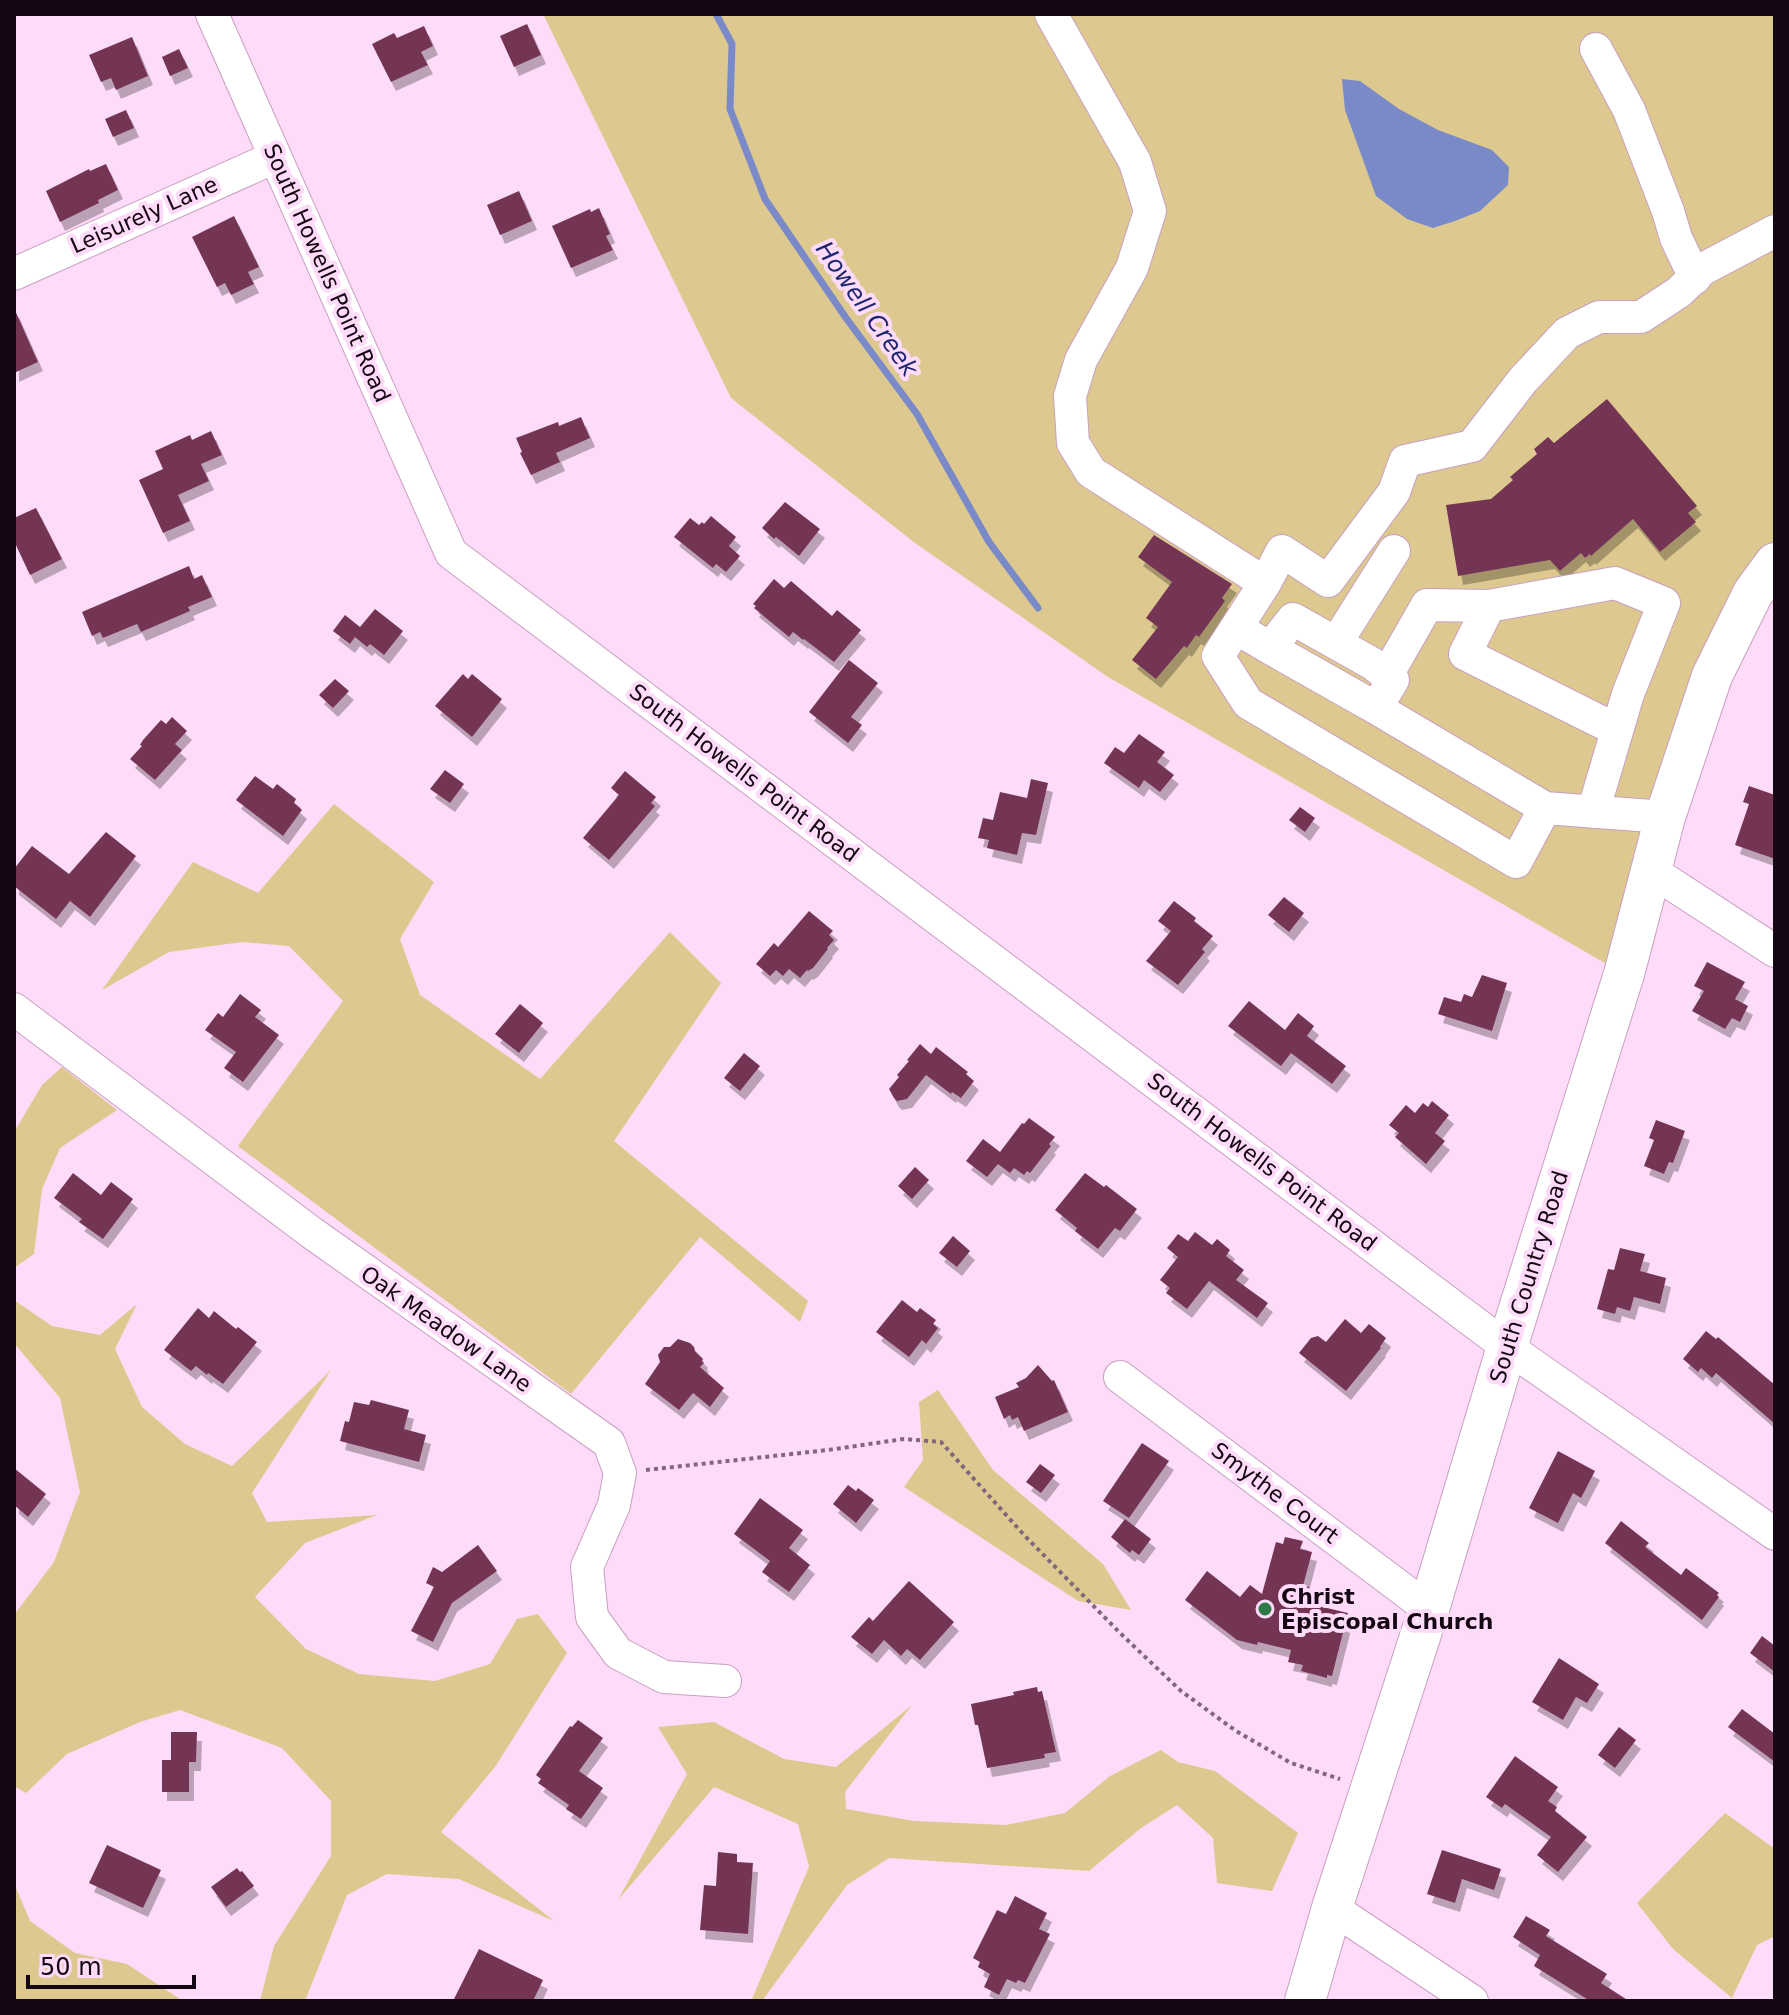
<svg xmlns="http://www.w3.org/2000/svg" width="1789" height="2015" font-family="'DejaVu Sans',sans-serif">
<defs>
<filter id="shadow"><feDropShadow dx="5" dy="9" stdDeviation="0" flood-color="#0004"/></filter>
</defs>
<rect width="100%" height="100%" fill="#fedbf8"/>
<!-- green -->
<path fill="#ddc98f" d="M543,14h1232v549l-151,411 -516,-297 -193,-134 -184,-145z
M334,804l100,78 -34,57 20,56 120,84 130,-147 51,51 -107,158 194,160 -8,21 -100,-85 -129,157 -333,-248 105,-145 -54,-55 -47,-4 -73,10 -67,38 91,-128 65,31z
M62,1067l55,43 -57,38 -18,41 -8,65 -20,14v-136l28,-47z
M14,1300l38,26 48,9 37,-31 -22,45 27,58 43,37 47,22 99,-96 -79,123 15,29 110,-7 -72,28 -50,54 51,52 53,25 76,7 55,-17 27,-45 21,-5 29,39 -72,114 -54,65 113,89 -95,-42 -72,-5 -40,21 -42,106h-45l14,-55 57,-90v-55l-49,-53 -102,-38 -40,12 -73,32 -41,39 -12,-7v-171l40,-53 26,-70 -20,-94 -46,-55z
M938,1390l55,80 110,94 28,46 -53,-9 -174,-114 19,-27 -4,-58z
M912,1705l-67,87 1,17 68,12 92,4 59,-12 45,-37 51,-26 17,12 37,9 83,62 -26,58 -55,-8 -4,-45 -36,-33 -36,23 -52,43 -200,-13 -42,27 -85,116h-11l58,-134 -11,-43 -84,-37 -96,113 69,-126 -29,-47 56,-5 70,37 52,8z
M1725,1813l50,36v87l-18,9 -25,53 -59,-49 -36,-46z
M14,1883l16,38 45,32 52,11 56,37h-169z"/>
<!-- water -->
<path fill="#7a8ac8" d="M1342,79l18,2 39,28 39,21 54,20 17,17 -1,18 -28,26 -25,10 -22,7 -26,-9 -31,-23 -31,-86z"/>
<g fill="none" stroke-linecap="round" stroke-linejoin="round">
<!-- stream -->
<path stroke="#7a8ac8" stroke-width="7" d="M716,14l16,30 -2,65 35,90 81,119 71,96 72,128 49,66"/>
</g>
<!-- building -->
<path fill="#733653" filter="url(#shadow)" d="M527,24l14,31 -27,12 -14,-31z
M424,26l9,20 -12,6 7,13 -37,17 -19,-38 22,-11 3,5z
M132,37l16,39 -32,14 -5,-12 -10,4 -12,-27z
M179,49l9,19 -18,8 -8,-19z
M126,110l8,18 -21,9 -8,-18z
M106,164l12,26 -20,10 1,3 -39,19 -14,-31 43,-22 1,2z
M519,191l13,30 -32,14 -13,-30z
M599,208l11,26 -4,2 7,14 -42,18 -19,-42 38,-17 1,3z
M234,216l25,51 -11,5 6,12 -23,11 -6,-12 -8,4 -25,-50z
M14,308l24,54 -24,11z
M1607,399l90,107 -9,7 8,9 -36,30 -27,-33 -42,37 -1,-2 -5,4 -4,-5 -21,18 -10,-11 -92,16 -12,-71 45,-6 22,-19 -3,-3 27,-23 -3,-5 14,-12 6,6z
M581,417l9,21 -34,15 4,9 -29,13 -11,-22 2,-1 -6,-14 42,-16 1,4z
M211,431l11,24 -21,9 8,17 -31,14 12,26 -27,12 -24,-53 24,-11 -8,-18 35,-16 2,5z
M785,502l35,27 -21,27 -23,-19 -2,2 -12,-11z
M36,508l26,51 -32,16 -16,-34v-23z
M711,516l25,21 -7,9 11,10 -14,16 -10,-8 -3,4 -39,-31 16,-19 9,7 3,-3 2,2z
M1154,535l78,49 -10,14 3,3 -26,36 -3,-2 -9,13 -3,-2 -28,33 -24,-19 26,-33 -12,-9 26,-36 -34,-25z
M189,566l5,13 8,-4 10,22 -24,10 2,4 -49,21 -4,-8 -34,14 -3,-6 -8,4 -10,-24z
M774,579l10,9 7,-7 41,35 5,-6 24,20 -27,32 -30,-23 -1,1 -10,-8 -4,5 -35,-29 2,-2 -3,-2z
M375,609l28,22 -19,24 -14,-11 -3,3 -12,-10 -5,7 -17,-13 12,-16 15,12z
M849,660l29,23 -27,34 11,8 -14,18 -39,-31z
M463,674l5,5 4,-5 30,25 -30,38 -37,-31z
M335,679l14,12 -16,17 -14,-13z
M172,717l15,14 -12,13 7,6 -27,30 -25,-21 12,-13 -2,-1 3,-5 18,-20 5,4z
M1139,734l26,18 -8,10 17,13 -14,17 -16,-12 -5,8 -35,-25 11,-16 9,6z
M445,770l19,14 -14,19 -20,-14z
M625,771l31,26 -5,6 4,3 -46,54 -26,-22 36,-43 -8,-7z
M255,776l18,13 4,-5 19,15 -2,4 8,7 -19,26 -47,-36z
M1031,779l17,4 -12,52 -14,-2 -5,22 -30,-7 2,-8 -11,-2 5,-20 10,2 7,-28 27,6z
M1749,786l26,9v64l-40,-14 14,-41 -6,-2z
M1300,807l15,11 -10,14 -16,-12z
M106,832l30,24 -46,61 -20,-16 -14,18 -42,-33v-17l18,-23 37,28z
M1284,897l20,16 -15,19 -21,-17z
M1174,901l22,17 -2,3 19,15 -11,13 3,3 -27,33 -32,-24 25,-30 -13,-10z
M809,911l24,20 -4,4 5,5 -7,8 1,1 -15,19 -5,3 -1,-1 -7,8 -11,-9 -6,7 -7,-6 -6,6 -14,-12 18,-21 4,4z
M1707,962l38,20 -10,17 13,7 -8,16 -8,-4 -7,11 -33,-18 12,-20 -10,-5z
M1482,975l25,8 -15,48 -54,-17 6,-17 17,5 3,-8 8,3z
M240,994l21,16 -6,7 24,18 -36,47 -19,-14 12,-16 -31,-22 13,-17 5,4z
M1249,1001l36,29 13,-17 16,13 -7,10 39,30 -14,18 -41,-31 -10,13 -53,-40z
M520,1004l23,19 -24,30 -24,-19z
M920,1044l11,10 5,-7 32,25 -2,2 8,7 -13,17 -9,-6 -1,2 -25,-19 -19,24 -10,2 -3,-3 -5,-9 10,-12 -2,-2 12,-14 -2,-1z
M744,1053l16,13 -20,25 -16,-13z
M1432,1101l17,14 -14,18 10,8 -19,23 -31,-27 4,-4 -10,-8 17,-20 9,8 8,-10 5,4z
M1029,1118l26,19 -6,7 2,2 -21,27 -3,-2 -3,4 -10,-7 -4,5 -12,-9 -11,13 -21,-16 17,-22 17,13 22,-29 2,1z
M1656,1120l29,11 -12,32 -4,-1 -5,12 -20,-8 10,-26 -5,-2z
M915,1167l14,13 -17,19 -14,-13z
M73,1173l28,22 10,-13 22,17 -30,40 -24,-17 3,-3 -28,-21z
M1085,1173l19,14 2,-2 31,24 -17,22 -5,-3 -17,21 -23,-18 2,-3 -22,-18z
M1195,1232l17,13 5,-6 13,11 -4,6 18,14 -8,10 32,23 -11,15 -48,-37 -22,28 -21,-16 4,-5 -10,-8 18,-23 -11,-9 11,-14 10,7z
M953,1236l17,15 -13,16 -18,-14z
M1620,1248l25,6 -5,17 26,7 -6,26 -26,-7 -4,14 -13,-4 -2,7 -18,-5 11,-40 6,1z
M902,1300l15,12 3,-4 16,12 -3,4 5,4 -12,16 -4,-4 -13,17 -33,-25z
M198,1308l11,10 5,-7 22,18 2,-2 19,15 -34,42 -15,-11 -1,2 -11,-9 -5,5 -27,-21z
M1345,1319l16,14 8,-9 17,14 -6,9 1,1 -35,43 -47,-38 12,-15 7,-2 8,6z
M1706,1331l10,8 2,-2 57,48v39l-59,-51 -4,5 -11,-10 -3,4 -15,-13z
M678,1339l12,4 4,4 1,4 8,8 -1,2 2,2 -4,4 24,21 -14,19 -17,-14 -14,17 -34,-26 15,-22 -2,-7 6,-8h6z
M1038,1365l14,16 2,-1 14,32 -44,19 -6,-14 -6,3 -2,-5 -6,4 -9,-22 24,-10 -3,-4 10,-5z
M371,1400l38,10 -5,19 22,6 -7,27 -79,-21 5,-20 4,1 5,-20 15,3z
M1142,1443l27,18 -40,57 -26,-17z
M1558,1451l37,20 -14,27 -8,-5 -15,30 -29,-15z
M1040,1464l15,11 -14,18 -15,-11z
M14,1468l32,26 -18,23 -14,-12z
M848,1485l8,6 2,-3 16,12 -18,23 -23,-19z
M760,1498l43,32 -14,18 21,17 -21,27 -27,-20 8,-11 -36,-27z
M1125,1519l26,20 -12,16 -7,-5 -2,3 -19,-16z
M1621,1521l28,22 -4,4 36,28 5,-7 33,25 -2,2 2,2 -17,23 -97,-77z
M1285,1537l18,4 -3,8 12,3 -9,34 6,1 -3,16 42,10 -16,63 -5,-1v3l-26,-7 2,-6 -15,-3 3,-12 -33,-8 -1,3 -20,-5 -52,-40 22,-29 33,26 10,-12 12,9 14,-52 7,2z
M478,1545l19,26 -45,32 -19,39 -22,-11 23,-44 -8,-4 7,-16 9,5z
M909,1581l45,41 -34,38 -13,-11 -6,7 -17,-16 -12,14 -21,-17 18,-20 4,4z
M1762,1636l13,10v26l-25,-19z
M1559,1658l40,26 -12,19 -11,-6 -13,23 -31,-18z
M1037,1687l1,5 4,-1 14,61 -12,2 1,4 -58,10 -9,-43h-3l-4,-21 43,-9 -1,-3z
M1742,1709l33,25v28l-47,-35z
M578,1720l25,18 -24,33 24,17 -22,31 -15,-10 3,-4 -31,-22 3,-4 -5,-4 34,-49 2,1z
M1619,1727l17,13 -21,28 -17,-13z
M171,1732h26l-1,30h-7v30h-27v-32h9z
M1515,1756l43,31 -10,14 9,6 -2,4 32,26 -29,35 -21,-17 14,-18 -46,-33 -3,4 -16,-11z
M107,1845l54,25 -18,38 -54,-25z
M1442,1850l59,19 -7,21 -32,-11 -7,24 -28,-9z
M718,1852l19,2v8l16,1 -5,71 -48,-4 4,-45 12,1z
M237,1868l3,4 2,-1 12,15 -28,21 -15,-20z
M1015,1896l32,17 -8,16 11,5 -25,49 -7,-3 -2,3 -9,-4 -8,16 -15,-8 6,-13 -12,-7 2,-5 -7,-4 24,-48 9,4z
M1526,1916l24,14 -4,6 61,38 -6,9 28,18h-39l-56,-35 6,-11 -27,-18z
M479,1949l64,31 -10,21h-80z"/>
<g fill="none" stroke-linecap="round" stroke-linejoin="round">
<defs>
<path id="minor" d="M212,14l239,539 1056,794 268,187
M1051,14l84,148 15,49 -18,57 -51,92 -11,36 3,47 18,29 174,111 -47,73 30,47 268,159 29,-54
M1596,49l33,61 39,101 8,27 19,40
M14,274l261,-117
M1265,583l17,-32 46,30 66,-89 11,-31 67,-15 51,-66 44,-47 32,-16h42l38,-25 24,-23 72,-38
M1236,628l34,20 23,-29 80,45 20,16 -17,28 169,100 120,9
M1336,643l58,-92
M1270,648l106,60
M1387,675l40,-70 62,1
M1593,812l35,-118 36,-91 -49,-20 -126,23 -24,48 152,76
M1650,870l125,81
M14,1009l298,224 297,210 11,30 -6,32 -27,62 5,50 26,36 46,24 61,4
M1120,1377l309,232
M1332,1908l140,93"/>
<path id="major" d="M1305,2001l27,-93 97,-299 78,-262 117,-373 41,-157 47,-141 41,-83 22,-30"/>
</defs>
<!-- minor casing -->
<use href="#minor" stroke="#c89fc1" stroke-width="34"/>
<!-- major casing -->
<use href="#major" stroke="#c89fc1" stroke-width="42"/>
<!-- path -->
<path stroke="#80687c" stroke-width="4" stroke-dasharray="4 4" stroke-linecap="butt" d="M646,1470l182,-20 76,-11 37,3 83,93 96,98 61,58 55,40 55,32 49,16"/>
<!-- minor -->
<use href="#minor" stroke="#fff" stroke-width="32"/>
<!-- major -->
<use href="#major" stroke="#fff" stroke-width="40"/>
</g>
<!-- markers -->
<circle fill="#2e7948" stroke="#fedbf8" stroke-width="3" cx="1265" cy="1609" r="8"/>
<g text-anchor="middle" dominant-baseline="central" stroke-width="8" stroke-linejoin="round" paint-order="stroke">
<!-- street labels -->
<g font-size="22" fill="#150713" stroke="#fedbf8">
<text transform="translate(144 215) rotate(-24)">Leisurely Lane</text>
<text transform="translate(327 273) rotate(66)">South Howells Point Road</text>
<text transform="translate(744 773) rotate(37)">South Howells Point Road</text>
<text transform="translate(1262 1162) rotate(37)">South Howells Point Road</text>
<text transform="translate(1529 1277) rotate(-73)">South Country Road</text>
<text transform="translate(446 1329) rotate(35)">Oak Meadow Lane</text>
<text transform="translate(1275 1493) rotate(37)">Smythe Court</text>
</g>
<!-- poi labels -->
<g font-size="22" font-weight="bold" fill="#150713" stroke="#fedbf8" text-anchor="start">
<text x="1281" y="1596">Christ<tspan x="1281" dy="25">Episcopal Church</tspan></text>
</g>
<!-- water labels -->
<g font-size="24" font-style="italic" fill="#1e266e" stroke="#fedbf8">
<text transform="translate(867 309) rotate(55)">Howell Creek</text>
</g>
</g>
<!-- border -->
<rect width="1789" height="2015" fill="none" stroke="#150713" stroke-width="32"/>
<!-- scale -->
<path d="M28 1975v12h166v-12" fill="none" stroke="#150713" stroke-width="4"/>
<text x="40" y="1975" font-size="24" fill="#150713" stroke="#fedbf8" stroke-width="6" paint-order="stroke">50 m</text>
</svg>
